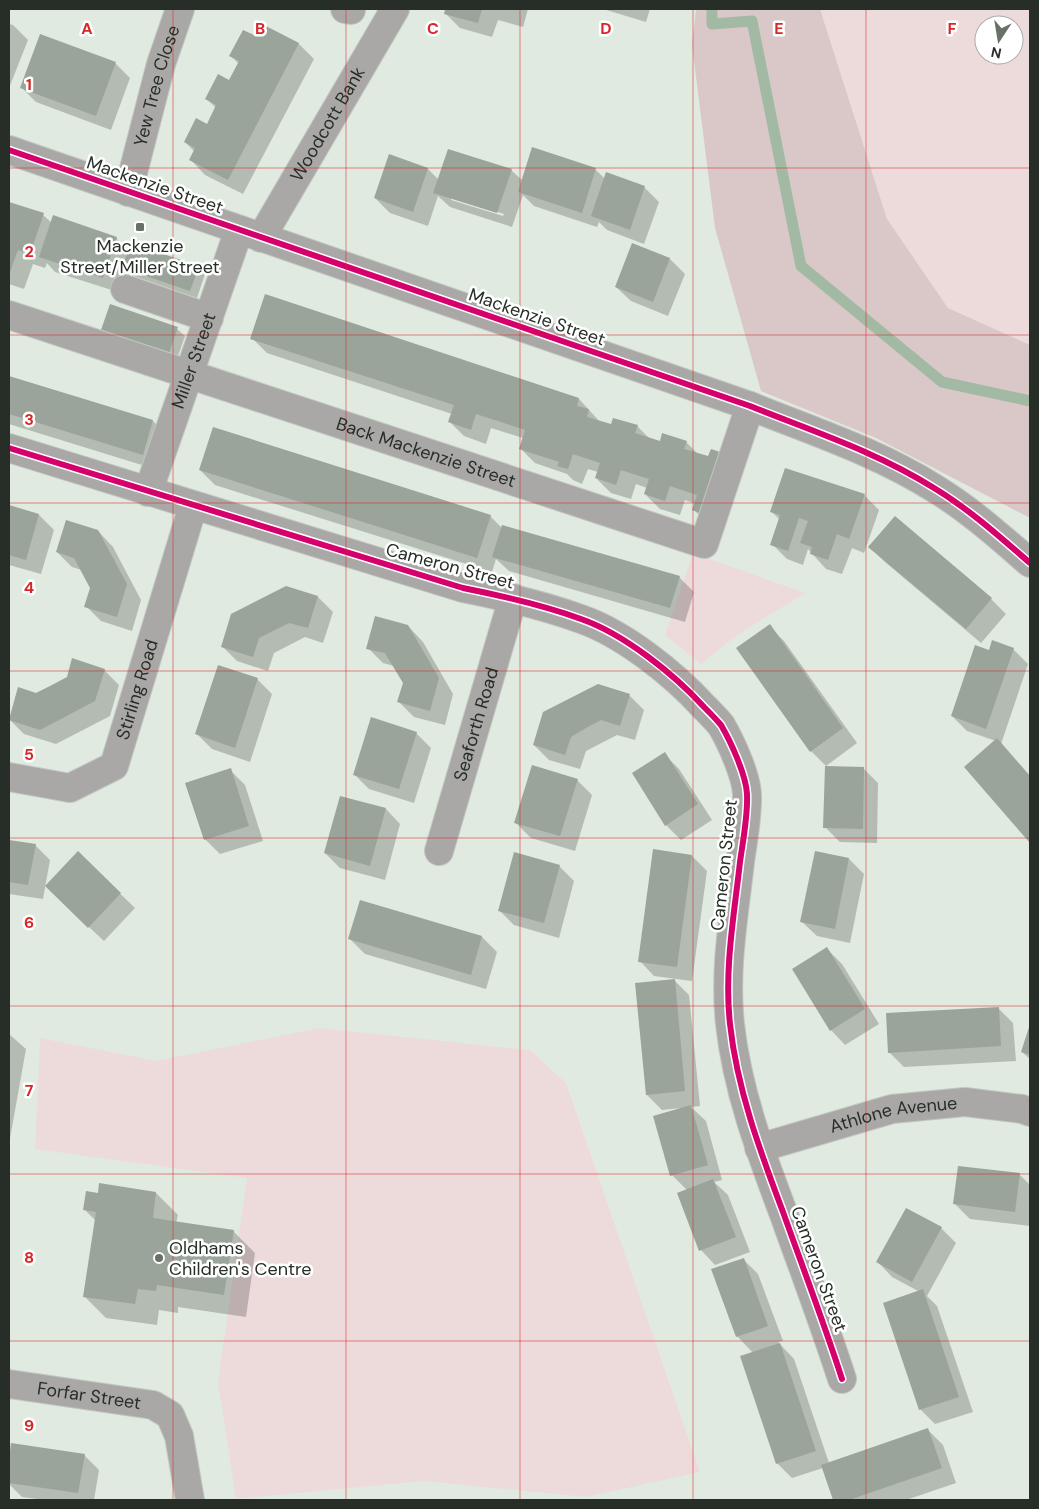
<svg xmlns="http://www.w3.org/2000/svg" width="1039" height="1509" font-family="'DM Sans',sans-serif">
<rect width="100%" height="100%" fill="#e0eae0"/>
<!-- green -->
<path fill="#eddbdc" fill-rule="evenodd" d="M820,9h210v336l-82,-37 -61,-89zM984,25h30v30h-30z
M693,553l112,40 -68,42 -36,29 -36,-29z
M319,1028l211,22 36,33 134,389 -114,25 -162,-16 -188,18 -18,-117 29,-204 -212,-29 5,-111 116,23z"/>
<!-- forest -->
<path fill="#dac8c9" d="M696,9h124l67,210 61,89 82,37v173l-154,-80 -115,-47 -46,-163 -23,-183z"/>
<!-- shadow -->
<path fill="#0003" fill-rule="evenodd" d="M447,9h81l-5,18 -25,-7 -6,17 -32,-9 -15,-15z
M603,9h47l-4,13z
M9,24l4,1 15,15 -19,48z
M261,25l38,19 15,15 -71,135 -38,-19 -14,-15 4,-8 -10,-10 22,-17 9,-17 -9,-9 23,-17 9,-18 -8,-8 23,-19z
M115,63l15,15 -19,52 -75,-28 -15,-15z
M533,149l63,21 9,9 39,8 15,15 -15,42 -37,-14 -8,-8 -2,5 -63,-21 -11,-11 -11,32 -62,-20 -12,-11 -10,30 -38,-13 -15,-15 53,-29 11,11 72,-10 12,11zM451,197l53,17 -1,2 -52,-16z
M9,203l34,12 9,8 64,15 13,13 69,16 7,7 -8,24 -66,-23 -5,-5 -8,22 -63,-20 -8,-9 -2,5 -12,-4 -9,25 -15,-5z
M633,245l37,14 15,15 -17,42 -37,-15 -15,-14z
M266,295l313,104 22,24 11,3h25l13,13 10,4 26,-1 12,12 11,71 -15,-15 2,-6 -11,-4 -5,15 -20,-6 -15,-15 2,-6 -11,-4 -5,15 -20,-6 -15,-15 2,-6 -10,-3 -6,15 -9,-4 -6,-6 -32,-11 -15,-15 3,-10 -32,-10 -5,16 -22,-8 -14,-14 2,-8 -185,-61 -15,-15z
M103,329h74l8,7 -8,23 -67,-22z
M9,377l144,44 15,15 -10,34 -149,-46z
M200,470l290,46 12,12 177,49 15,15 -9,30 -176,-51 -13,-12 -4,13 -277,-87z
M864,495l15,15 -15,43 -12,-5 -10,26 -16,-5 -18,-20 -5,16 -16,-6 -15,-15 8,-24 -8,-8z
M9,507l30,8 15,15 -13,44 -32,-9z
M895,517l96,82 15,15 -25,29 -96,-81 -15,-15z
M98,531l15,16 28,53 -9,31 -31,-10 -15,-15 6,-18 -10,-18 -10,-3 -15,-15z
M286,587l32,10 15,15 -10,31 -18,-6 -31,16 -6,18 -31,-10 -15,-15z
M408,626l15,16 30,52 -8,31 -31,-8 -15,-15 5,-19 -10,-17 -11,-3 -15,-15z
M769,626l15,15 73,102 -31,23 -15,-15z
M1013,649l15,15 -27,80 29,32v65l-65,-74 31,-26 -29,-10 -15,-15 38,-64z
M104,670l15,15 -9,31 -54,28 -32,-10 -15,-15 9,-30 18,5z
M257,679l15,15 -22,68 -38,-13 -15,-15z
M629,695l15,15 -9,30 -18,-5 -31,16 -6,18 -31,-9 -15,-15z
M416,733l15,15 -17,55 -45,-14 -15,-15z
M664,754l15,15 33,51 -31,20 -15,-15z
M863,768l15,15 -1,60 -37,-1 -15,-15z
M230,770l15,15 18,56 -43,13 -15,-15z
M577,780l15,15 -17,56 -44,-13 -15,-15z
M386,809l14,15 -15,56 -45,-12 -15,-15z
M9,841l26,4 15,15 -7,39 -34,-5z
M654,851l38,5 15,15 -15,110 -38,-5 -14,-15z
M78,853l57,55 -31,33 -43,-40z
M849,859l15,15 -14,69 -33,-7 -15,-14z
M559,866l15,15 -15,57 -45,-13 -15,-15z
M482,937l15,15 -11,37 -121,-35 -15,-15z
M827,949l15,15 37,60 -34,21 -14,-15z
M674,980l15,15 11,111 -9,1 15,14 16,59 -8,2 14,13 22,57 -35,13 -14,-15 -14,-60 -15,-15 9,-67 -19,2 -15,-15z
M998,1008l15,15 3,38 -112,6 -15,-15z
M1030,1027v32l-8,-7z
M9,1034l17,15 -17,95z
M1019,1174l11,11v41l-60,-7 -15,-15z
M156,1193l22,22 -2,8 57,8 22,22 -9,64 -68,-10v6l-19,-3 -2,15 -51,-7 -22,-22 12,-75 -11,-11 14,-16z
M941,1228l15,15 -29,53 10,10 36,106 -38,12 -15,-15v-117l-28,-15 -14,-15z
M743,1259l15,15 25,67 -5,1 16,17 35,104 99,-33 15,15 13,38 -50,17h-72l-11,-32 -31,10 -15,-15 -24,-110 -16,-17z
M84,1455l15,15 -5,30h-49l-23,-3 -13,-13v-25z"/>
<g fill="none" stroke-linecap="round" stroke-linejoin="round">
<!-- stream -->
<path stroke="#a2baa3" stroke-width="11" d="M712,9v15l40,-3 49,245 141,116 88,19"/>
</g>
<!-- building -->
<path fill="#9aa49a" d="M445,9h37l-4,14 -34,-9z
M260,23l39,20 -71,137 -39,-20 6,-12 -11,-6 12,-24 11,6 9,-19 -11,-6 13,-25 11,6 10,-19 -10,-5 14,-26 11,5z
M40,34l76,28 -20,54 -76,-28z
M532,147l64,21 -14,45 -64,-21z
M448,149l64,20 -15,44 -64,-20z
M389,154l39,14 -15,44 -39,-14z
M606,172l39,14 -15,44 -39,-14z
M9,202l35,11 -14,41 -12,-4 -9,25z
M53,215l64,22 -14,41 -64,-21z
M131,243l68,23 -9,25 -68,-23z
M632,243l38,15 -17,44 -38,-15z
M265,294l314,104 -2,8 12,3 -2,8 24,7 2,-6 25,7 -3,8 25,8 2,-8 25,8 -3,8 24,7 3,-7 12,4 -20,61 -11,-4 5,-15 -27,-9 -5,15 -21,-7 5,-15 -28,-9 -5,15 -21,-7 5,-15 -27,-9 -5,15 -11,-3 2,-4 -40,-13 6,-19 -49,-16 -5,16 -23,-8 6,-17 -204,-66z
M110,304l68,23 -9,26 -68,-23z
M9,376l144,44 -10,35 -134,-41z
M213,427l278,88 -14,43 -278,-88z
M785,468l80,26 -16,45 -12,-5 -9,26 -18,-6 2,-7 -12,-4 8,-22 -9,-3 -11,33 -18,-6 10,-30 -10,-3z
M9,505l30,9 -13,46 -17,-5z
M895,516l97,82 -26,31 -98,-82z
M66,520l32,10 29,54 -10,33 -33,-10 6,-19 -16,-30 -18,-6z
M502,525l178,51 -10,32 -178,-51z
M286,586l32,10 -10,32 -19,-5 -30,15 -6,19 -32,-10 10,-33z
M375,616l33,9 31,53 -9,33 -33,-9 6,-19 -18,-30 -19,-4z
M770,624l73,104 -33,24 -74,-104z
M992,640l22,8 -28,81 -35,-13 24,-71 14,5z
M72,658l33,11 -10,32 -55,29 -31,-10 9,-33 18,6 16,-8 15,-8z
M218,665l40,13 -23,70 -40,-14z
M598,684l32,10 -10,32 -19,-6 -15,8 -15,9 -6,18 -32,-10 10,-33z
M371,717l46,15 -18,57 -46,-14z
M997,738l33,38v67l-66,-76z
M665,752l33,52 -33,22 -33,-53z
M532,765l46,14 -18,57 -46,-13z
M825,766l39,1 -1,62 -40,-1z
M231,768l18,58 -45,14 -19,-57z
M340,796l46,12 -16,58 -46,-13z
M9,840l27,4 -8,41 -19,-3z
M653,849l39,6 -15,112 -39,-5z
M78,851l43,42 -33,35 -43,-42z
M815,851l34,7 -14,71 -35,-7z
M514,852l46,13 -16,58 -46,-12z
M360,900l122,36 -11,39 -123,-36z
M827,947l38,62 -35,22 -38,-62z
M675,979l10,112 -39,4 -11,-112z
M999,1007l2,39 -113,7 -2,-40z
M1030,1024v31l-9,-3z
M691,1105l17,60 -38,11 -17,-60z
M958,1166l62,7 -5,39 -62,-8z
M713,1179l23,58 -37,14 -22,-58z
M99,1183l57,9 -3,26 81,12 -10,65 -67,-10 -1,6 -18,-2 -3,15 -52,-7 13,-85 -13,-2 3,-19 12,2z
M906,1208l36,19 -30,55 -36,-20z
M744,1258l24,68 -32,11 -25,-68z
M923,1289l36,108 -40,13 -36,-107z
M780,1343l36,108 -40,13 -36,-108z
M928,1428l14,40 -93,32h-16l-12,-35z
M11,1443l74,11 -7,39 -69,-10v-24z"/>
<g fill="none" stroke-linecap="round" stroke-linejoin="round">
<defs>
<g id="minor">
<path d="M345,9l6,1"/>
<path d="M9,150l741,256c62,25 127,46 184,82 35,21 66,49 96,75"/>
<path id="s1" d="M128,192l33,-128 19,-55"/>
<path id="s2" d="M261,238l134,-229"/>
<path d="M125,289l84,29"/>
<path id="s3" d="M9,315l695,229 46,-138"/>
<path d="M9,448l454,140c40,8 80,17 118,31 43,15 93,55 123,88 6,6 12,12 17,18 10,17 25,50 26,69 1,22 -4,46 -7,68 -6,54 -16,108 -10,162 7,65 30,127 53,188 20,56 41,111 59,167"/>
<path id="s4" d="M148,492l91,-262"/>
<path id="s5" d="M9,777l61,11 44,-22 79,-260"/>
<path id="s6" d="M439,851l74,-253"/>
<path id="s7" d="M759,1148l133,-39 73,-7 57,7 8,3"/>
<path id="s8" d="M9,1384l144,21 17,10 9,21 11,64"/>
</g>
</defs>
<!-- minor casing -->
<use href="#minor" stroke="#c0c7c0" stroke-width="30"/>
<!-- minor -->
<use href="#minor" stroke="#aaa8a7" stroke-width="28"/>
<defs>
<path id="cycleway" d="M9,150l741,256c62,25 127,46 184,82 35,21 66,49 96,75
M9,448l454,140c40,8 80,17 118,31 43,15 93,55 123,88 6,6 12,12 17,18 10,17 25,50 26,69 1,22 -4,46 -7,68 -6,54 -16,108 -10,162 7,65 30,127 53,188 20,56 41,111 59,167"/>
</defs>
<!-- cycleway casing -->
<use href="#cycleway" stroke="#fff" stroke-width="9"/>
<!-- cycleway -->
<use href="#cycleway" stroke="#d6006c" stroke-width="6"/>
</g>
<!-- grid -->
<path fill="none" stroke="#d62828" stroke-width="1" stroke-opacity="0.55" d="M173,9v1491M346,9v1491M520,9v1491M693,9v1491M866,9v1491M9,168h1021M9,335h1021M9,503h1021M9,671h1021M9,838h1021M9,1006h1021M9,1174h1021M9,1341h1021"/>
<!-- markers -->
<g fill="#687068" stroke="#fff" stroke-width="2">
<rect x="135" y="222" width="10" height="10" rx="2.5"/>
<circle cx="159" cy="1258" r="5"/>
</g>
<g text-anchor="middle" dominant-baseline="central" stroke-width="5" stroke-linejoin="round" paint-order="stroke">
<!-- street labels -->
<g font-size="18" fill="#272e27" stroke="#fff">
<text stroke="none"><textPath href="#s1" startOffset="110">Yew Tree Close</textPath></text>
<text stroke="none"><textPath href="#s2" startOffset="132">Woodcott Bank</textPath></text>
<text transform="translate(155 185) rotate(19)">Mackenzie Street</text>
<text transform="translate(537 317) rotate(19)">Mackenzie Street</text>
<text stroke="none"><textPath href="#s4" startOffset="139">Miller Street</textPath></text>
<text stroke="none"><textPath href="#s3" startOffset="439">Back Mackenzie Street</textPath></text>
<text transform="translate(450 566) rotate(15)">Cameron Street</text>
<text stroke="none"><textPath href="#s5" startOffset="191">Stirling Road</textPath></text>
<text stroke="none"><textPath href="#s6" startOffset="132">Seaforth Road</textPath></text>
<text transform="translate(724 865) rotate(-84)">Cameron Street</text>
<text stroke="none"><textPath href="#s7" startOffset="139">Athlone Avenue</textPath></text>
<text transform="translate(819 1269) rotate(70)">Cameron Street</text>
<text stroke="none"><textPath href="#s8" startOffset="81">Forfar Street</textPath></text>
</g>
<!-- poi labels -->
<g font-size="18" fill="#272e27" stroke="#fff">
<text x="140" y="246">Mackenzie<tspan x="140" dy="21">Street/Miller Street</tspan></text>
<text x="169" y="1248" text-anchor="start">Oldhams<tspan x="169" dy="21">Children's Centre</tspan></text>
</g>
</g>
<g font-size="16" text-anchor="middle" font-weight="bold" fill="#d62828" stroke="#fff" stroke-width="5" stroke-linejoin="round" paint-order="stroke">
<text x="87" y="34">A</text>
<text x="260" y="34">B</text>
<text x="433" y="34">C</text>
<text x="606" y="34">D</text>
<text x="779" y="34">E</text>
<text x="952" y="34">F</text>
<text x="29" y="90">1</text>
<text x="29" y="257">2</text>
<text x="29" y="425">3</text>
<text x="29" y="593">4</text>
<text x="29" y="760">5</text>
<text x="29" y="928">6</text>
<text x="29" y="1096">7</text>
<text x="29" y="1263">8</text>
<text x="29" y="1431">9</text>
</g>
<!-- border -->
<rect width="1039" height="1509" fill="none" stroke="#272e27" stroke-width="20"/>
<!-- north arrow -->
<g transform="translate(999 40) rotate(192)"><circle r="24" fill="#ffffff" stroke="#a9aba9"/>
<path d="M0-4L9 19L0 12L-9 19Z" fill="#687068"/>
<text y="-8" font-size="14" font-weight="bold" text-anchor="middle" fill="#272e27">N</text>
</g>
</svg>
